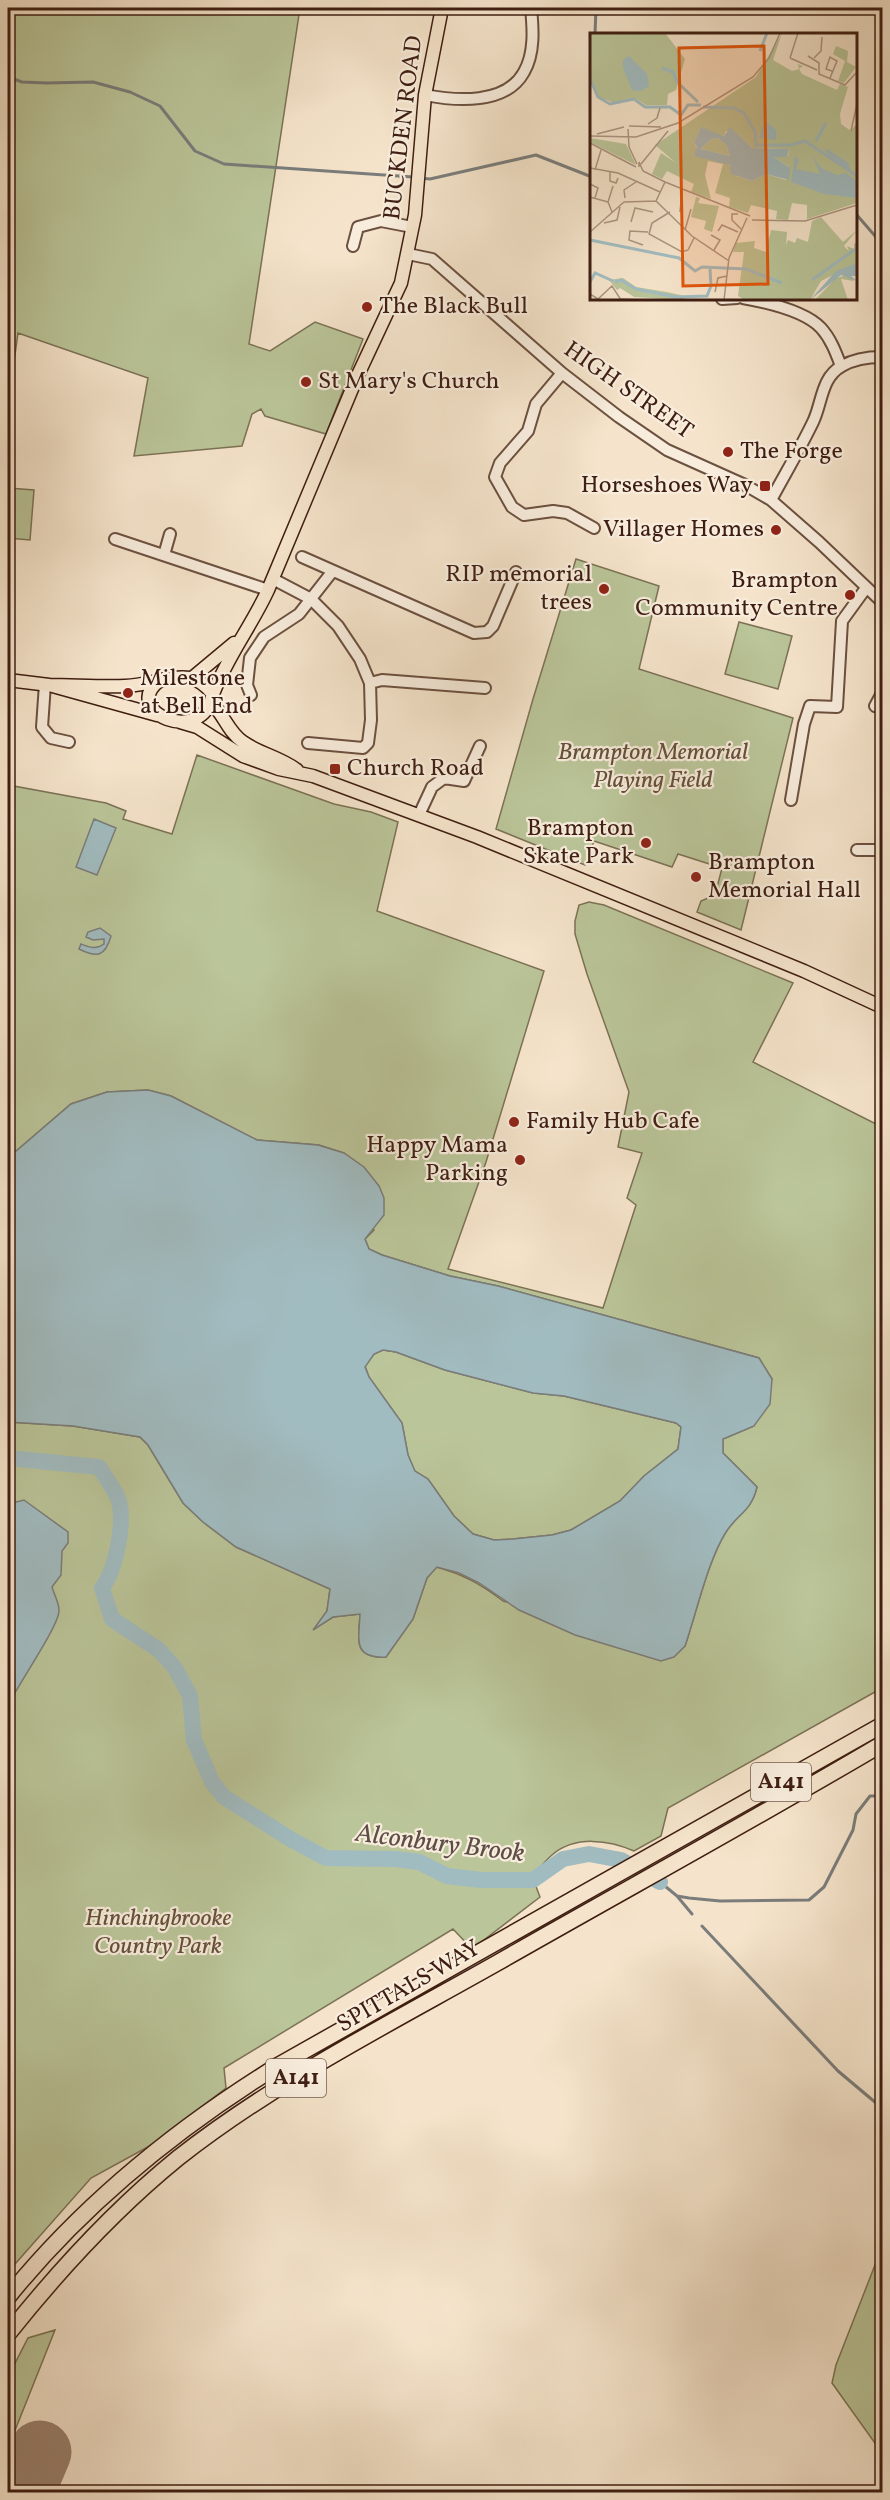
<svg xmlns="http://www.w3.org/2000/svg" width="890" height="2500" font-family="Vollkorn,serif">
<rect width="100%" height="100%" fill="#f5e4cb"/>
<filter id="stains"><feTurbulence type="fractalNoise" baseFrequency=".00333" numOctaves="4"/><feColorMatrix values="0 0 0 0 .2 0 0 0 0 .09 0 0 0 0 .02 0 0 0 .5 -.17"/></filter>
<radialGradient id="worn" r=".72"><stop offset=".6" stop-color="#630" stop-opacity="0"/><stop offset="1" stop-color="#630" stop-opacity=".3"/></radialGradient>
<!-- green -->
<path fill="#bac599" stroke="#7c7256" stroke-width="1.5" d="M8,8h292l-51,336 21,7 45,-29 48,17 -37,95 -61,-18 -4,-7 -9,5 -10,32 -108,10 14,-78 -130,-45 -10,72z
M8,488l26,2 -4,50 -22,-2z
M576,559l83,27 -20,83 154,49 -52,212 -44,-18 4,-11 14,-6 7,-27 -44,-14 -6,13 -78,-26 -9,24 -89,-36 37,-130z
M739,622l53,14 -14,53 -53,-15z
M197,755l137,49 37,8 27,10 -21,89 167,60 -58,191 -38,107 155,39 33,-103 -9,-7 15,-45 -24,-6 11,-55 -42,-118 -12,-40v-13l4,-16 10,-3 15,3 189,78 -40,79 129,65v561l-214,120 -7,28 -27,15c-24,-11 -59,-16 -82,4 -7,6 -13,14 -20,21l8,21 -68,52 -19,-20 -229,139 2,20 -71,55 -64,35 -83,94v-850l65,4 67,11 8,8 35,58 20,19 33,25 94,42 -3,22 -12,17 18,-11 27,-3c-1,25 -8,45 26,43l27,-38 14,-41 9,-11c27,7 46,18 67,34l182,45c11,-32 23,-86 41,-114 12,-19 25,-20 31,-45l-34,-34v-14l31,-13 18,-47 -13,-21 -261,-72 -48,-10 -68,-21 -13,-6 -4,-10 9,-9 -30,-77 -25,-8 -62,-5 -86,-44 -23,-6 -41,2 -36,12 -63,54v-373l98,18 20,8 -3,8 49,15z
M383,1350l13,2 49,18 88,23 31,3 112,27 5,4 -3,22 -34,27 -24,25 -49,29 -19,5 -39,4 -19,1 -21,-6 -19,-18 -26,-37 -13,-7 -7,-17 -6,-32 -33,-46 -4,-11 9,-12z
M882,2247v206l-50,-70 4,-18z
M55,2330l-47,118v-71l20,-39z"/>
<!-- water -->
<path fill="#a1bcc1" stroke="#7a7d7b" stroke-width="1.5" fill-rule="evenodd" d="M94,819l22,9 -19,47 -21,-8z
M100,928l11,8c-6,21 -14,22 -32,13l2,-5c8,3 15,6 23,0v-5l-11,1 -7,-3 2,-5z
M148,1090l23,6 86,44 61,5 26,8 20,14 15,19 5,12v17l-19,24 4,10 13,6 68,21 48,10 261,72 13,21 -2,25 -16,22 -31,13v14l34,34c-6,25 -19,26 -31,45 -18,28 -30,82 -41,114l-11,11 -13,4 -86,-26 -56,-25 -40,-27 -20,-10 -22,-6 -10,11 -14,41 -27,38c-34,2 -27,-18 -26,-43l-27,3 -20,13 14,-19 3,-22 -94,-42 -33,-25 -20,-19 -35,-58 -8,-8 -67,-11 -65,-4v-264l63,-54 36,-12zM383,1350l13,2 49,18 88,23 31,3 112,27 5,4 -3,22 -34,27 -24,25 -49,29 -19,5 -39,4 -19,1 -21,-6 -19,-18 -26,-37 -13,-8 -7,-16 -6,-32 -33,-46 -4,-10 9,-13z
M24,1500l44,32v11l-6,8 -1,24 -9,12c2,7 7,16 7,23 1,15 -43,77 -51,96v-202z"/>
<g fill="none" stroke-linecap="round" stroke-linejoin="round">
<!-- stream -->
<path stroke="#7a7d7b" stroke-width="3" d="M595,34l1,-26
M8,77l14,5 25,1 46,-1 37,10 30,14 35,45 29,13 189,13
M420,178l10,1 106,-24 56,22
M856,214l26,30
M660,1882l17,14 12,2 31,3 89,-1 15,-13 29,-57 3,-16 14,-18h12
M677,1896l15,18
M702,1926l136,145 44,37"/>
<!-- river -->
<path stroke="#a1bcc1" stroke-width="16" d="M8,1458l91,9c6,9 13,19 18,29 10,22 -1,73 -15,92l10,31 47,31 16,18 15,28 4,44 18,42 12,15 68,43 34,18 69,1 24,3 28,14 34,4h52l30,-21 26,-5 32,6 39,22"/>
<!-- runway -->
<path stroke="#9a816e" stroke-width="63" d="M23,2492l17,-40"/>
<defs>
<path id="minor" d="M425,95c31,6 81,10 99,-23 11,-19 9,-44 7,-64
M353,246l5,-19 23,-6 31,6
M408,254l24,5 130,114 57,44 48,33 78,35 26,15 48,42 63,60
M743,298c22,4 62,13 78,30 10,11 15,25 20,38
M722,299l15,-1
M562,373l-26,31 -8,27 -28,32 -5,14 17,30 12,8 29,-4 14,2 27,15
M771,500c14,-26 29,-51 42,-78 9,-18 8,-45 29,-56 12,-7 27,-9 40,-9
M115,539l153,51
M164,555l6,-21
M302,557l172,76 13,-1 6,-6 23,-54
M273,579l38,20 27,27 22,33 10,24 1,37 -3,23 -5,5 -55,-5
M370,683l12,-3 103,8
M45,684l-3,43 9,11 18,4
M251,695l-4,-10 3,-27 14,-21 35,-23 33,-42
M875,706l7,-13
M791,800l13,-76 6,-18 27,1 5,-86 24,-33
M419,815l13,-28 12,-9 20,3 16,-35
M857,850h25"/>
<path id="major" d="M192,678l42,-35
M8,680l41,5 108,30
M49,685c25,0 51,2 76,1 22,0 43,-11 65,-8 9,2 17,9 23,16 -11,54 -93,17 -54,-13
M213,694c14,-37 39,-69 55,-104l89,-213 44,-94 14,-68 10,-120 17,-87
M211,703c13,11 17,29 32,39 17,12 37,15 54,28
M180,722l17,5 46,29 36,13 34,7 164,61 327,134 78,36"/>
<path id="highway" d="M8,2297c76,-94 169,-169 271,-232l603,-340
M8,2334c51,-64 106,-124 170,-176 98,-77 211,-134 319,-195 128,-73 258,-144 385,-219"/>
</defs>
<!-- minor casing -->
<use href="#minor" stroke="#6c5040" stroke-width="14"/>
<!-- major casing -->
<use href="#major" stroke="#3f1e12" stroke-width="15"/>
<!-- highway casing -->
<use href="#highway" stroke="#3f1e12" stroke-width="18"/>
<!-- minor -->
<use href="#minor" stroke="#f8eddd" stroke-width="10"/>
<!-- major -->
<use href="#major" stroke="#f5e4cb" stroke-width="12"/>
<!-- highway -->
<use href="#highway" stroke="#f5e4cb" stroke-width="15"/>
</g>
<!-- markers -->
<g fill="#8f2418" stroke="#f8eddd" stroke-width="2">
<circle cx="367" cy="307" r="6"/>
<circle cx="306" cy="382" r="6"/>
<circle cx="728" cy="452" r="6"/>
<rect x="759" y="480" width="12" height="12" rx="3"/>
<circle cx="776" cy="530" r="6"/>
<circle cx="604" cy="589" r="6"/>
<circle cx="850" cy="595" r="6"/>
<circle cx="128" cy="693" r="6"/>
<rect x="329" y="763" width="12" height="12" rx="3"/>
<circle cx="646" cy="843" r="6"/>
<circle cx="696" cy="877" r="6"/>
<circle cx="514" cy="1122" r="6"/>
<circle cx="520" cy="1160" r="6"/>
</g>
<g text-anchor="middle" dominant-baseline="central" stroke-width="4.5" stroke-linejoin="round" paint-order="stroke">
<!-- shield labels -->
<g fill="#f8eddd" stroke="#765c4f" stroke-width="1.5">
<rect x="751" y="1763" width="60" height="38" rx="4.5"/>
<rect x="266" y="2059" width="60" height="38" rx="4.5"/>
</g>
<g font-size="22" font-weight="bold" fill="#3f1e12">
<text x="781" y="1782">A141</text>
<text x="296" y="2078">A141</text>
</g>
<!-- street labels -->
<g font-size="24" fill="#3f1e12" stroke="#f8eddd">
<text transform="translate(404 128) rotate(-83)">BUCKDEN ROAD</text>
<text transform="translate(628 391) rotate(35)">HIGH STREET</text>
<text transform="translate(409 1987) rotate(-30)">SPITTALS WAY</text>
</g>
<!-- poi labels -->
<g font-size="24" fill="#3f1e12" stroke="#f8eddd" text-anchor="start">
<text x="379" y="307">The Black Bull</text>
<text x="318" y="382">St Mary's Church</text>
<text x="740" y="452">The Forge</text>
<text x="753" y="486" text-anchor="end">Horseshoes Way</text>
<text x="764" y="530" text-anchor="end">Villager Homes</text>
<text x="592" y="575" text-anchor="end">RIP memorial<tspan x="592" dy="28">trees</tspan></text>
<text x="838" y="581" text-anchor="end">Brampton<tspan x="838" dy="28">Community Centre</tspan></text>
<text x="140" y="679">Milestone<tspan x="140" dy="28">at Bell End</tspan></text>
<text x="347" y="769">Church Road</text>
<text x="634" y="829" text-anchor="end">Brampton<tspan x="634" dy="28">Skate Park</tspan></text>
<text x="708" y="863">Brampton<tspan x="708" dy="28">Memorial Hall</tspan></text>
<text x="526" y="1122">Family Hub Cafe</text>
<text x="508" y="1146" text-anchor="end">Happy Mama<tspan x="508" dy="28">Parking</tspan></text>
</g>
<!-- park labels -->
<g font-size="24" font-style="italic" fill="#64503a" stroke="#f8eddd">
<text x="653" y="753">Brampton Memorial<tspan x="653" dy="28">Playing Field</tspan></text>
<text x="158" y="1919">Hinchingbrooke<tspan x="158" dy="28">Country Park</tspan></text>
</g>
<!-- water labels -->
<g font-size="26" font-style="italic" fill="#5c4d47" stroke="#f8eddd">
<text transform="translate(440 1844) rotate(7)">Alconbury Brook</text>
</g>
</g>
<!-- overview -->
<g transform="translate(590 33)">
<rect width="267" height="267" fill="#f5e4cb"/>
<path d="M0,0h75l20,26 -9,31 -8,4 -1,11h-21l-11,-7 -18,6 -18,-7 -9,-20zM192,0l-9,27 19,11 7,-2 -1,-5 5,2 -4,3 3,5 35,16 3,-6 8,3 -8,27 1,10 10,7 4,-6 2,2v76l-50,16v-14l-15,-2 -4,17 -12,-1 1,-8 -26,-6 -3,8 -19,-6 1,-9 -15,-5 8,-29 -15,-3 -3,14 6,24 -20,-7 3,-8 -27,-13 -5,8 -10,-5 9,-21 15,10 -21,-18 101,-68zM110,96l24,7 2,-5h8l18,17 37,1 -1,7 -14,1 15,10 -3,13 -20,-6 -14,7 -16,-5 -5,-10 -34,-18 -3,-6zM246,13l12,5 -1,11 9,5 -12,16 -6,-2 7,-20 -12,-7zM0,105l36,6 10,21 -46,-23zM128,105l8,7 4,11 -29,-7 9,-9zM106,164l4,1 -2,5 21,3 -7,26 -8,-3 2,-8 -15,-4zM231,184l22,25 14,-12 -13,16 5,5 -2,-5 7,3v-6l3,1v19l-36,18 -11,19h-65l-7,-4 6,-44h-11l3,-9 19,-2 -1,7 12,4 5,-22 16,2 -1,13 2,-5 7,3 2,-5 11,4 4,-21zM258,242l7,6 -14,-2 7,21h-33l21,-22zM33,245l13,9 31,5 18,4 -1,4 -50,-3 -14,-9 -3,2 -8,-10z" fill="#bac599" fill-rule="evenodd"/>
<path d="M39,23l18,18 2,12 -8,5 -9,-1 -9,-22v-8zM175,88l11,9v10l-17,-2zM111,94l23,9 6,-9 22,21 37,1 -2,8h-13l16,11 -1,12 -23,-6 -14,7 -21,-7 -1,-9 -36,-9 3,-9 -3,-5zM128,105l8,7 4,11 -29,-7 9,-9zM222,122l9,13 16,7 9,-2 11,8v17l-33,-4 -33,-12 4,-26 4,4 -3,9 24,5zM267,230v13h-6l6,5 -16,-6 -31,25 26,-29z" fill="#a1bcc1" fill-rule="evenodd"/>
<path fill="none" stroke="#a1bcc1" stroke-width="3" d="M170,18l7,-18M72,35l11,4 4,9M0,46l8,18 12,7 24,-5 11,8h25l11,8 7,-10h13M87,49l21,20M113,74l31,1 10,5 11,19 1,13h35l14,-4 52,35M226,108l10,-18M236,117l23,15M238,122l22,14M0,207l89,18 16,13 7,-4 44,2 36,14M222,247l45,-32M0,249l5,-9 18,8M25,249l6,-2 15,9 40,8 31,-1 4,-10 -1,-17"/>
<path fill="none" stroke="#ac9581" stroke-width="1.5" d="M218,23l11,7v11l26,11 11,-12M200,25l27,12M200,25l8,-25M224,25l7,-7 1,-14M240,45l7,-17 -7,-4 -4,12 6,2M58,91l9,-6 3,-10M39,93l32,1M38,96l1,18 8,17M261,98l6,-27M7,101l27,-7M0,103l46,1 42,-14 75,-46 16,-19 11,-25M0,110l46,24M51,131l27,-33M49,134v-5l4,9 22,11 85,34M0,135l28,5 42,19M5,137l6,-20M20,139v9l6,2 2,-5M0,151l8,4 -3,10M0,164l18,5M35,165l-1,-8 12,-8M66,168l9,-19M22,179l-4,-10 5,-16M80,179l-18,11 -3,11 33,18 6,-2 6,-12M90,179l2,-22M148,181h-6v6l9,9M162,187l53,1 52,-16M41,189l4,-14 18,4M14,190l13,-3 3,-13M95,197l6,-21M128,198l4,-6 16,7M0,199l34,-30 32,-1 36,35 37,25M121,202l9,5 -6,10M53,212l-14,-5 1,-9 18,1M125,259l3,-14 9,-2M0,261l8,5 14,-13 9,14M31,266l23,1M55,267h28M134,267l5,-42 18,-40"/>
<path fill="#e0560c" fill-opacity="0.15" stroke="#e0560c" stroke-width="3" d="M174,13l4,238 -85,2 -4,-238z"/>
<rect width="267" height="267" fill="none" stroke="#3f1e12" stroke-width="3"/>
</g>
<!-- margin -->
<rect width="890" height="2500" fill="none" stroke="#f5e4cb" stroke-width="30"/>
<rect x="9" y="9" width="872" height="2482" fill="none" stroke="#3f1e12" stroke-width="3"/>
<rect x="15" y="15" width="860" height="2470" fill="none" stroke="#3f1e12" stroke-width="1.5"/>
<rect width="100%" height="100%" filter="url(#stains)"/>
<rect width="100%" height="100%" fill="url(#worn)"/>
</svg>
